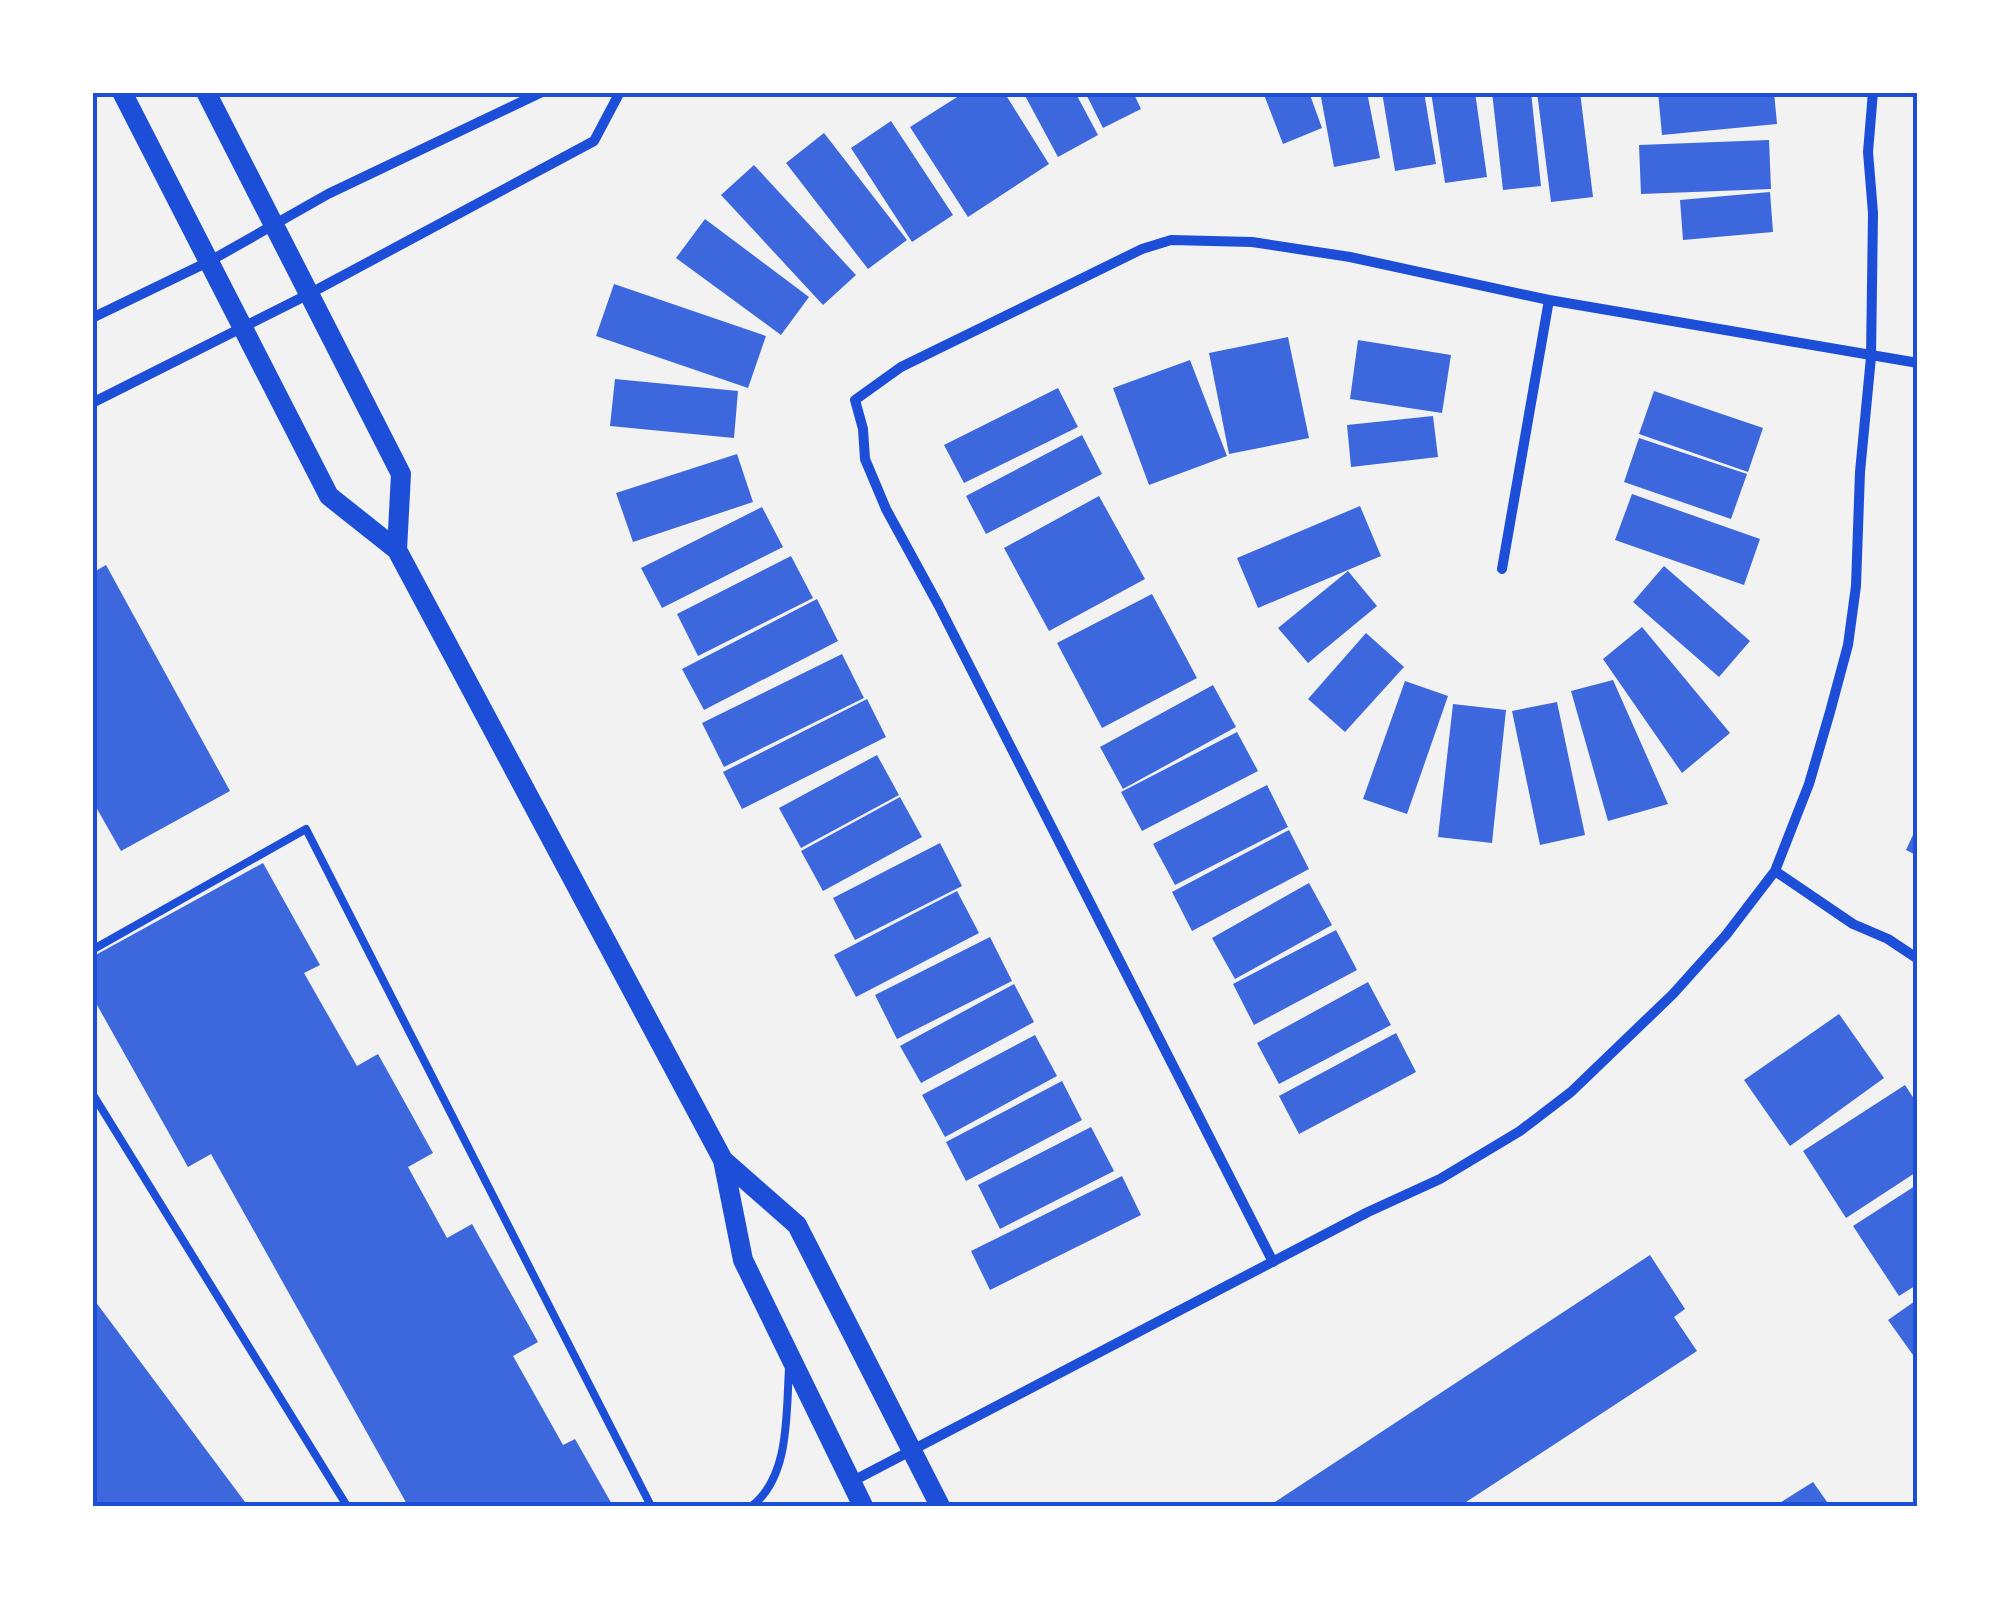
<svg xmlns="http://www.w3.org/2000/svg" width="2010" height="1599" font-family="'Public Sans',sans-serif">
<rect width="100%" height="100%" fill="#f2f2f2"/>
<!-- building -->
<path fill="#3d67dc" d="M965,92h39l45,72 -81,53 -58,-90z
M1023,92h52l23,43 -40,22z
M1085,92h48l8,17 -38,19z
M1263,92h46l13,36 -39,16z
M1320,92h47l13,66 -46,9z
M1382,92h42l12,72 -41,7z
M1431,92h44l12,85 -42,6z
M1492,92h39l10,94 -38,4z
M1537,92h43l13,105 -42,5z
M1658,92h116l3,32 -115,11z
M891,121l62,94 -41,27 -61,-94z
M824,133l83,107 -39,29 -82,-106z
M1769,140l2,49 -130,5 -2,-49z
M754,165l102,110 -33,30 -102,-110z
M1770,192l3,40 -90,8 -3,-40z
M705,219l104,78 -28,38 -105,-77z
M614,284l152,52 -18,52 -152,-52z
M1288,337l21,101 -80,16 -20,-101z
M1358,340l93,15 -9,58 -92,-14z
M1190,360l37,96 -78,29 -36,-97z
M615,379l123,12 -4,47 -124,-12z
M1058,388l20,39 -114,56 -20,-38z
M1654,391l109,37 -15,44 -109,-38z
M1433,416l5,41 -87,10 -4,-42z
M1082,435l20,39 -116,60 -20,-38z
M1639,438l108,36 -16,45 -107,-37z
M737,454l16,48 -120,40 -17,-49z
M1632,494l128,45 -16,46 -129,-45z
M1099,496l46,83 -96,52 -45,-83z
M1360,506l21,50 -123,52 -21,-50z
M762,507l21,40 -121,61 -21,-40z
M791,556l22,42 -115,58 -21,-42z
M106,565l124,226 -109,60 -29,-51v-227z
M1664,566l86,75 -31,36 -86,-75z
M1348,571l29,35 -69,57 -30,-35z
M1152,594l45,84 -95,50 -45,-85z
M817,599l21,42 -134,69 -22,-41z
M1642,627l88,106 -48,40 -79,-114z
M1366,633l38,34 -59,65 -37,-33z
M842,654l22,44 -140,69 -22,-44z
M1613,680l55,124 -60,17 -37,-130z
M1405,681l43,15 -41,118 -44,-15z
M1213,685l23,42 -113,62 -23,-42z
M867,699l19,38 -144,72 -19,-37z
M1557,702l28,133 -45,10 -28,-134z
M1453,704l53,6 -14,133 -54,-6z
M1237,732l21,39 -116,60 -21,-39z
M877,755l22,40 -98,53 -22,-40z
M1267,785l21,42 -113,58 -22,-41z
M900,797l22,40 -99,54 -22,-40z
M1918,824v32l-12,-6z
M1289,830l20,39 -117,62 -20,-39z
M940,843l22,43 -107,54 -22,-42z
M263,863l57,102 -16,8 53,93 21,-12 55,99 -25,14 39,71 25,-14 66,118 -25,14 50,89 12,-6 38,67h-205l-197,-352 -23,13 -96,-171v-39z
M1309,883l23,42 -97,54 -23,-41z
M957,891l22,42 -123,64 -22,-42z
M1336,930l21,40 -103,55 -21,-41z
M990,937l22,44 -115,58 -22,-44z
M1368,982l23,43 -112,59 -22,-41z
M1014,984l20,38 -113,61 -21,-37z
M1839,1014l45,64 -94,68 -46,-66z
M1396,1033l20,39 -117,62 -20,-38z
M1035,1035l22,41 -112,61 -23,-42z
M1062,1081l20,39 -116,61 -20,-39z
M1905,1085l13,20v66l-72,47 -43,-67z
M1091,1127l23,44 -114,58 -22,-44z
M1122,1176l19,39 -151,75 -19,-39z
M1918,1184v100l-19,12 -46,-70z
M1650,1255l35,54 -11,8 23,34 -237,155h-191z
M92,1297l156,209h-156z
M1918,1299v63l-30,-42z
M1813,1482l17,24h-55z"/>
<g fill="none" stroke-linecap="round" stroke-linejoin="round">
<!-- service -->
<path stroke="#1d4ed8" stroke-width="8" d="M92,950l214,-121 345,677
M92,1093l255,413
M752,1506c38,-30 34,-92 37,-137"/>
<!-- minor -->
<path stroke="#1d4ed8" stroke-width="10" d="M92,318l118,-57 118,-67 214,-102
M92,403l215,-108 287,-154 26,-49
M1502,569l47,-269
M1775,871l78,53 35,15 30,20
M1273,1262l-334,-656 -53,-97 -21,-50 -2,-30 -8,-29 46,-33 241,-118 29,-9 81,2 98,15 199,43 369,63
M851,1482l517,-270 72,-33 80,-48 51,-39 102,-98 53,-59 49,-64 34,-87 21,-72 18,-67 8,-59 4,-114 11,-115 2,-144 -5,-61 5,-60"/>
<!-- secondary -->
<path stroke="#1d4ed8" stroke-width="20" d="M122,92l207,404 68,54 326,610 20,100 120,246
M206,92l195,382 -4,76
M723,1160l74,65 143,281"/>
</g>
<!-- border -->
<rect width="2010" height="1599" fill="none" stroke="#ffffff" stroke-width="190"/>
<rect x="95" y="95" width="1820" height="1409" fill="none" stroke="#1d4ed8" stroke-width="4"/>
</svg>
